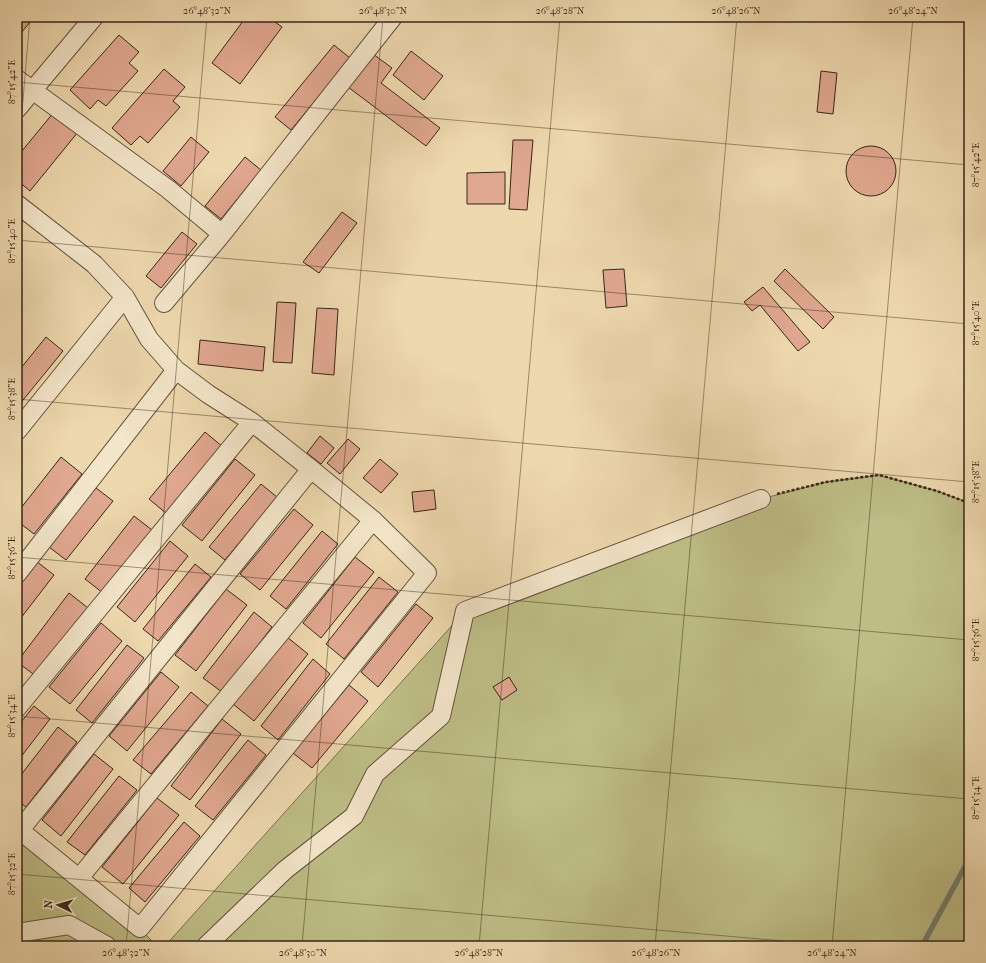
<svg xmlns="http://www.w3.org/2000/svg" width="986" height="963" font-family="'IM FELL French Canon',serif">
<rect width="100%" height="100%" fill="#eed8ae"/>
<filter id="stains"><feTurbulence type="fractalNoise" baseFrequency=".005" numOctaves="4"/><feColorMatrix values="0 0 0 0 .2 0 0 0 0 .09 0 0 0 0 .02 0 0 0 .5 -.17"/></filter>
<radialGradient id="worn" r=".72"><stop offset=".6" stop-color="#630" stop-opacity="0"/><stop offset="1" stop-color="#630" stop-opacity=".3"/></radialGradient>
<!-- green -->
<path fill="#bebd86" stroke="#7a724f" d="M879,475l58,16 32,12v443h-804l300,-335 296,-112 65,-17z
M17,828l119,97 21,21h-140z"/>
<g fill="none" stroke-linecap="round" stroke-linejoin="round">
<!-- stream -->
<path stroke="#727f70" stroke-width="5.5" d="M922,946l47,-87"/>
</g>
<!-- building -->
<path fill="#e1a891" stroke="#372718" d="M17,17h17l-17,21z
M246,17h22l14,10 -42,57 -28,-21z
M119,35l20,17 -10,11 9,8 -32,35 -8,-6 -8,9 -20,-19z
M334,45l16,13 -59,72 -16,-13z
M411,51l32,25 -19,24 -31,-25z
M373,54l19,14 -11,15 59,45 -14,18 -78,-59z
M164,69l21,18 -12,14 7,6 -32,36 -8,-7 -9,9 -19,-17z
M821,71l16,2 -4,41 -16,-2z
M54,112l24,20 -48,59 -13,-11v-23z
M191,137l18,15 -28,34 -18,-15z
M513,140h20l-6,70 -18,-1z
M846 171a25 25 0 1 1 50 0a25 25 0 1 1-50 0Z
M245,157l16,13 -40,49 -16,-13z
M505,172v32h-38v-31z
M342,212l15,11 -38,50 -16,-11z
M182,232l15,12 -36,44 -15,-12z
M624,269l3,37 -21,2 -3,-38z
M785,269l49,48 -11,12 -49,-48z
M763,287l47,55 -12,9 -38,-46 -8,6 -8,-9z
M277,302l19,1 -4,60 -19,-1z
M317,308l21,1 -4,66 -22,-2z
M46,337l17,14 -44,54 -2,-1v-31z
M200,340l65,7 -2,24 -65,-7z
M205,432l18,15 -56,67 -18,-15z
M320,436l14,12 -13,16 -14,-11z
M348,439l12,10 -20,25 -13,-11z
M61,457l21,17 -48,60 -17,-13v-8z
M235,459l20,16 -53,66 -20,-16z
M380,459l18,15 -17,19 -18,-15z
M261,484l16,13 -52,63 -16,-13z
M96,488l17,13 -47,59 -17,-13z
M434,490l2,19 -22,3 -2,-20z
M294,509l19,16 -53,65 -20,-16z
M134,516l18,14 -49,63 -18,-14z
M322,531l16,13 -52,65 -16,-13z
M170,541l18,15 -53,66 -18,-15z
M355,557l19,15 -53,66 -18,-15z
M36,561l18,14 -37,48v-37z
M195,564l16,13 -53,64 -15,-12z
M379,577l19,15 -54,67 -18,-15z
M226,589l21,16 -51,66 -21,-16z
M69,593l19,15 -52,68 -19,-14z
M416,604l17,14 -55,69 -17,-15z
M254,612l18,15 -50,65 -19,-14z
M101,623l21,18 -52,63 -21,-17z
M287,637l21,17 -54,67 -21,-17z
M127,645l17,13 -52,65 -16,-13z
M313,659l17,15 -52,66 -17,-14z
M161,672l18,15 -52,64 -18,-15z
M509,677l8,13 -15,10 -9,-13z
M17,683l6,5 -6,8z
M349,685l19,16 -56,67 -19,-15z
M191,692l17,14 -57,68 -18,-14z
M34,706l16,13 -33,43v-35z
M222,719l19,15 -51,66 -19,-14z
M58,727l19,15 -51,65 -9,-7v-20z
M248,740l18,15 -53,65 -18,-14z
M94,754l19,15 -52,67 -19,-16z
M119,776l18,14 -52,65 -18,-13z
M157,798l22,17 -56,69 -21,-17z
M184,822l16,14 -55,66 -16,-14z"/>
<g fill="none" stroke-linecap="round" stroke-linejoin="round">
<defs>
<path id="street" d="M17,79l151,110 54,45
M17,109l77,-92
M17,204l77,60 31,33 24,42 27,31 32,24 44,28 59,47 62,51 54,53 -287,355 -123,-100
M164,303l58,-69 171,-217
M17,431l108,-134
M17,574l159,-204
M17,708l235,-286
M20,830l291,-361
M80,877l293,-357
M17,933l52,-8 38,21
M206,946l79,-76 69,-54 21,-42 66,-58 24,-105 296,-112"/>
</defs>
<!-- street casing -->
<use href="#street" stroke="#65533e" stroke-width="20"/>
<!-- path -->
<path stroke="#372718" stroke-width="2.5" stroke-dasharray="3 2" stroke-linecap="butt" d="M777,494l49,-12 53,-7 58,16 32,12"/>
<!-- street -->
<use href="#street" stroke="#f4e6ca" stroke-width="18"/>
</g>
<!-- ticks -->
<path fill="none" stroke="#372718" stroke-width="1" stroke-opacity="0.45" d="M17,82l952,83M17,171l13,-154M17,240l952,84M17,399l952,83M17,557l952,83M17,716l952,83M17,874l823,72M126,946l81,-929M302,946l81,-929M479,946l81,-929M655,946l82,-929M832,946l81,-929"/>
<!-- margin -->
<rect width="986" height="963" fill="none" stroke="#eed8ae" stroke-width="44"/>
<!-- north arrow -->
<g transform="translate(58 905) rotate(275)" stroke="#f4e6ca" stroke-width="3" paint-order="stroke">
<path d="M0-3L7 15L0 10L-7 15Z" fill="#372718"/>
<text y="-6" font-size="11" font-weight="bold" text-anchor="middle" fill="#372718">N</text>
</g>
<rect x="22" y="22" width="942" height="919" fill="none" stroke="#372718" stroke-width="1.5"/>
<g font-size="10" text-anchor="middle" fill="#372718">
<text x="207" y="14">26°48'32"N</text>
<text x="383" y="14">26°48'30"N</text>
<text x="560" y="14">26°48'28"N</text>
<text x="736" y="14">26°48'26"N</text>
<text x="913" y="14">26°48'24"N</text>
<text transform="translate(11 82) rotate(-90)" y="4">87°15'42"E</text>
<text transform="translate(975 165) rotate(-90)" y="4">87°15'42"E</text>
<text transform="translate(11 241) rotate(-90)" y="4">87°15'40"E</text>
<text transform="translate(975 323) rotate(-90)" y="4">87°15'40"E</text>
<text transform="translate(11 399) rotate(-90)" y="4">87°15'38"E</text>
<text transform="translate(975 482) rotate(-90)" y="4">87°15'38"E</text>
<text transform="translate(11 558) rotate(-90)" y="4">87°15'36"E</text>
<text transform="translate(975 640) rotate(-90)" y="4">87°15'36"E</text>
<text transform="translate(11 716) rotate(-90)" y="4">87°15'34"E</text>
<text transform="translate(975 798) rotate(-90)" y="4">87°15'34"E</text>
<text transform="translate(11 874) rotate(-90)" y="4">87°15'32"E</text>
<text x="126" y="956">26°48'32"N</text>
<text x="303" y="956">26°48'30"N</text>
<text x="479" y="956">26°48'28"N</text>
<text x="656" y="956">26°48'26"N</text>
<text x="832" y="956">26°48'24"N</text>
</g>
<rect width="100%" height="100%" filter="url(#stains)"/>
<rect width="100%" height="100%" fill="url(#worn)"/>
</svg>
